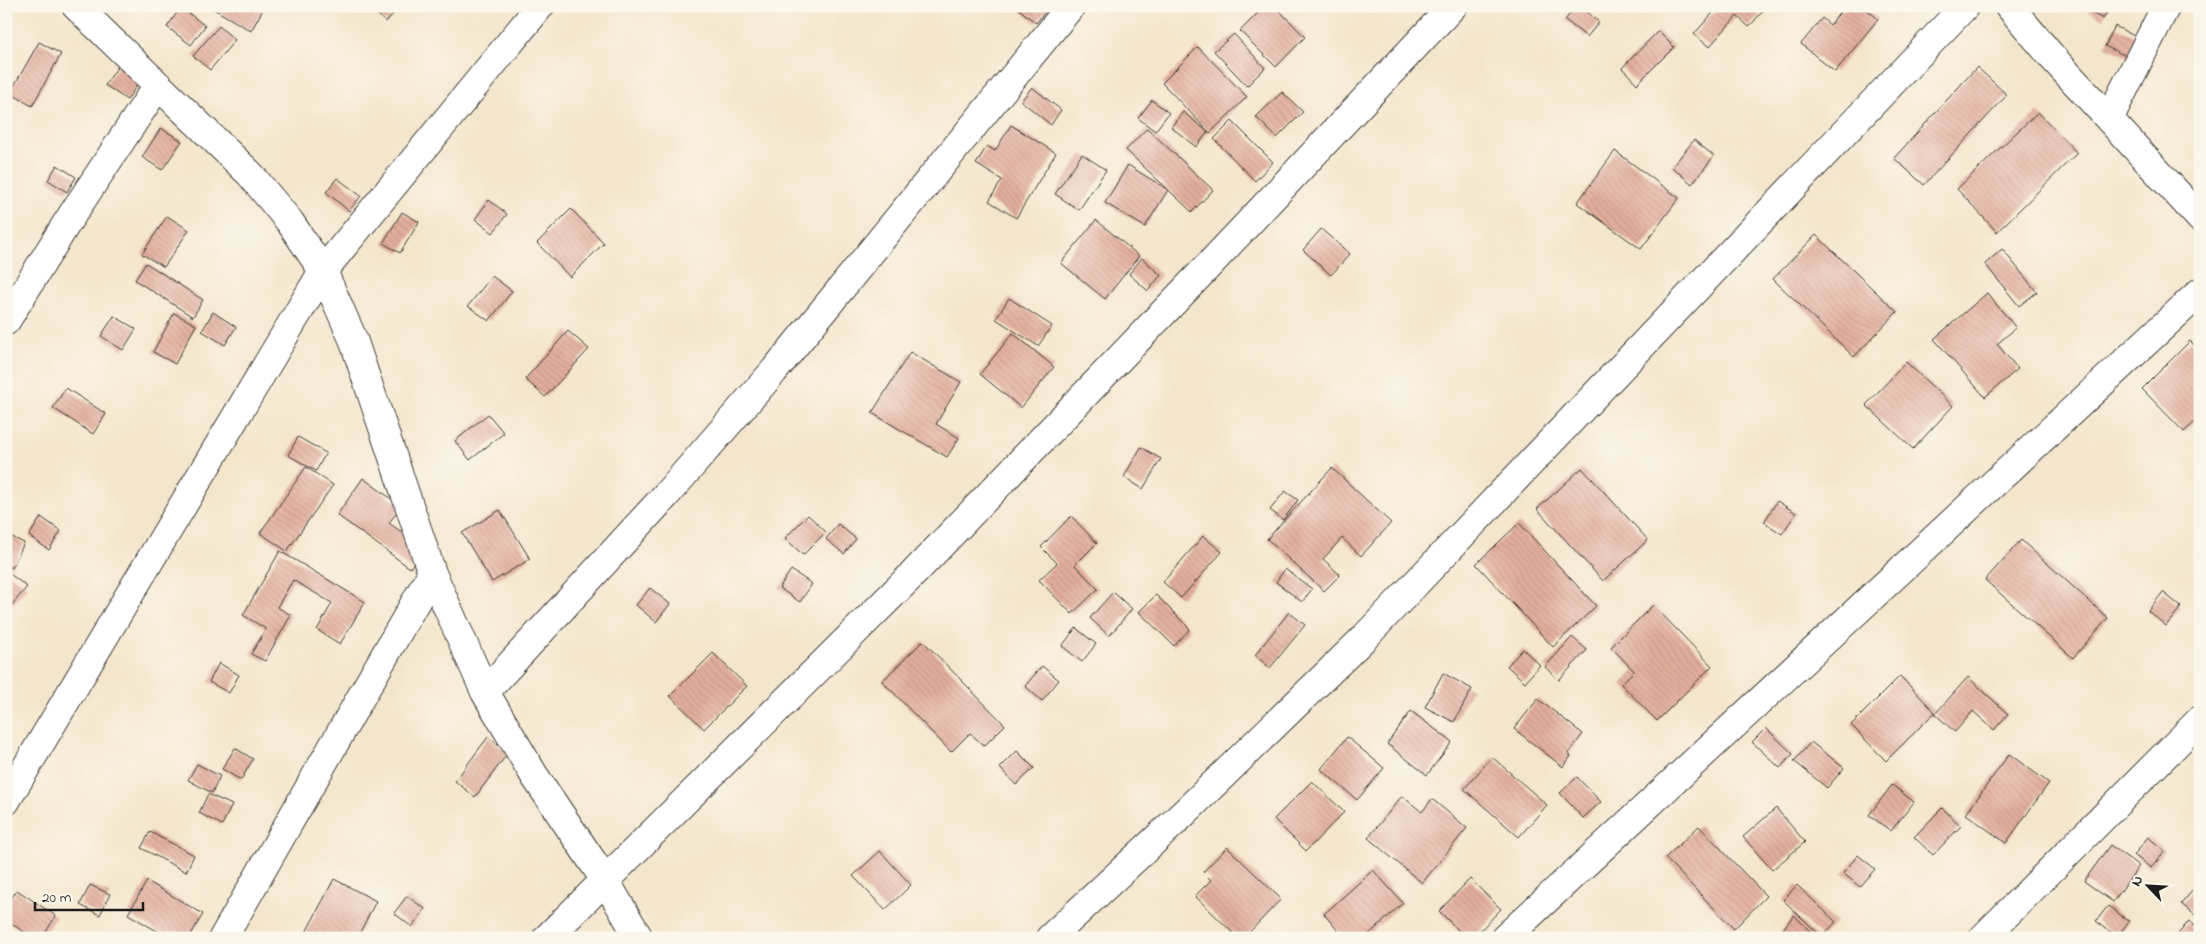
<svg xmlns="http://www.w3.org/2000/svg" width="2206" height="944" font-family="'Indie Flower',sans-serif">
<defs>
<pattern id="building-back-hatch" width="6" height="6" patternUnits="userSpaceOnUse" patternTransform="scale(1.25)"><rect width="6" height="6" fill="#e3ae9d"/><path d="M-1 5l2 2M0 0l6 6M5-1l2 2" fill="none" stroke="#c29587"/></pattern>
</defs>
<rect width="100%" height="100%" fill="#fbf7ec"/>
<filter id="ink" filterUnits="userSpaceOnUse"><feTurbulence type="fractalNoise" baseFrequency=".02" numOctaves="2"/><feDisplacementMap in="SourceGraphic" scale="10" xChannelSelector="R" yChannelSelector="G"/><feConvolveMatrix kernelMatrix="1 2 1 2 8 2 1 2 1" color-interpolation-filters="sRGB"/></filter>
<filter id="wash" filterUnits="userSpaceOnUse"><feTurbulence type="fractalNoise" baseFrequency=".0096" numOctaves="4" result="noise"/><feDisplacementMap in="SourceGraphic" scale="20" xChannelSelector="R" yChannelSelector="G"/><feGaussianBlur stdDeviation="1.12" result="paint"/><feColorMatrix in="noise" values="0 0 0 0 0 0 0 0 0 0 0 0 0 0 0 0 0 1.4 0 .05"/><feComposite in="paint" operator="in"/></filter>
<g filter="url(#wash)">
<rect width="100%" height="100%" fill="#f4e6cc"/>
<g id="blocks">
<!-- building -->
<path fill="url(#building-back-hatch)" d="M214,6h51l-14,25 -39,-23z
M368,6h32l-14,16z
M1015,6h30l3,3 -12,14z
M1265,6h10l30,31 -29,30 -36,-36z
M1576,6h4l19,16 -12,15 -22,-17z
M1719,6h48l-18,21 -12,-11 -28,31 -15,-13z
M1845,6h18l15,13 -43,53 -34,-28 21,-26 8,7z
M2078,6h32l-7,13z
M181,7l24,19 -14,19 -24,-18z
M219,26l16,14 -25,30 -17,-14z
M2115,26l23,12 -10,19 -23,-11z
M1658,31l16,16 -37,37 -15,-16z
M1234,34l31,34 -18,18 -33,-35z
M39,42l22,12 -29,52 -22,-13z
M1198,47l49,50 -37,36 -48,-50z
M125,56l22,14 -20,30 -22,-15z
M1977,67l30,28 -83,90 -30,-27z
M1032,87l29,23 -10,15 -30,-24z
M1282,92l21,20 -26,26 -21,-21z
M1152,100l17,13 -14,18 -17,-13z
M1183,112l25,20 -12,15 -25,-20z
M2038,112l39,41 -80,79 -40,-43z
M1232,121l41,41 -18,19 -41,-42z
M1011,125l45,28 -40,65 -27,-17 13,-21 -26,-16 11,-18 8,5z
M161,128l21,13 -20,29 -20,-13z
M1147,128l66,62 -21,22 -66,-62z
M1694,140l20,16 -22,28 -20,-17z
M1615,151l64,47 -38,51 -64,-46z
M1082,154l24,16 -27,40 -24,-16z
M57,165l19,12 -9,15 -19,-12z
M1128,165l40,25 -23,37 -40,-24z
M337,178l24,18 -12,15 -23,-19z
M489,200l18,14 -14,19 -18,-14z
M571,209l33,34 -34,34 -33,-34z
M402,212l17,10 -19,31 -17,-10z
M167,216l22,14 -25,37 -22,-13z
M1096,220l43,36 -34,43 -44,-36z
M1321,229l29,25 -19,21 -28,-25z
M1816,235l81,77 -43,45 -81,-78z
M2002,249l35,43 -18,14 -34,-42z
M1142,258l19,17 -13,16 -19,-17z
M146,263l57,37 -10,17 -58,-37z
M492,276l20,15 -23,30 -21,-15z
M1987,293l29,35 -19,16 21,25 -33,28 -51,-58z
M1009,298l43,28 -14,20 -42,-27z
M213,312l23,15 -11,18 -23,-14z
M174,313l22,12 -21,39 -22,-12z
M114,316l22,13 -13,21 -22,-14z
M568,331l21,18 -44,48 -20,-18z
M1013,333l41,34 -33,41 -41,-34z
M2190,341l10,10v66l-16,15 -42,-43z
M910,352l51,30 -25,42 23,14 -12,19 -75,-44z
M1906,362l47,44 -40,43 -47,-44z
M66,388l40,26 -13,20 -40,-26z
M488,414l16,19 -34,27 -15,-19z
M298,437l28,16 -10,18 -28,-16z
M1141,447l20,12 -18,30 -19,-12z
M306,467l27,18 -46,66 -27,-18z
M1332,468l59,55 -30,33 -19,-18 -19,21 17,16 -16,16 -57,-52z
M1582,468l66,72 -45,41 -66,-72z
M363,478l38,28 -12,17 35,25 -14,20 -73,-53z
M1285,491l13,9 -15,20 -13,-10z
M1777,501l19,12 -14,21 -18,-12z
M500,510l30,49 -38,23 -30,-49z
M808,515l18,17 -23,23 -18,-17z
M1071,516l26,27 -22,22 23,24 -26,25 -33,-34 18,-17 -16,-16z
M41,517l20,14 -12,19 -20,-14z
M1519,523l77,83 -43,41 -77,-83z
M838,524l18,15 -12,15 -18,-15z
M6,534l18,9 -12,25 -6,-3z
M1203,536l19,16 -41,46 -18,-16z
M2021,540l87,78 -35,40 -88,-78z
M280,551l85,51 -25,42 -23,-14 15,-27 -39,-23 -16,27 14,8 -26,46 -14,-7 15,-25 -23,-14z
M1285,569l27,20 -10,13 -26,-20z
M791,570l21,14 -12,18 -21,-14z
M6,571l21,16 -21,25z
M650,588l20,16 -14,18 -20,-17z
M1113,592l19,17 -23,27 -19,-18z
M2163,592l18,15 -15,19 -18,-15z
M1156,595l34,34 -16,17 -35,-34z
M1653,605l59,61 -55,55 -36,-37 13,-13 -23,-24z
M1289,612l16,13 -35,43 -15,-13z
M1076,628l20,16 -14,18 -20,-16z
M1572,637l15,13 -28,30 -14,-13z
M923,641l82,84 -21,21 -14,-13 -19,19 -69,-71z
M1523,649l17,16 -15,17 -18,-16z
M713,653l34,33 -43,43 -34,-33z
M219,663l20,12 -10,18 -20,-11z
M1042,666l17,14 -17,21 -17,-15z
M1443,673l29,16 -18,33 -29,-15z
M1900,676l35,36 -49,49 -35,-36z
M1968,677l40,37 -14,16 -21,-19 -18,21 -20,-18z
M1538,699l45,35 -15,20 3,2 -8,11 -49,-38z
M1411,711l41,31 -25,33 -40,-31z
M1766,728l27,26 -13,14 -28,-26z
M488,737l20,16 -33,44 -20,-16z
M1347,737l37,31 -27,32 -36,-31z
M1811,742l33,26 -17,20 -33,-27z
M235,748l18,11 -12,21 -19,-11z
M1017,751l17,17 -18,17 -16,-17z
M2009,754l40,29 -43,60 -40,-29z
M1492,757l55,48 -28,32 -55,-48z
M197,764l23,12 -8,17 -24,-13z
M1577,777l24,25 -18,16 -23,-25z
M1312,781l32,31 -38,39 -32,-32z
M1892,785l22,17 -23,29 -22,-16z
M208,794l24,11 -10,20 -23,-12z
M1402,796l20,16 10,-13 35,29 -45,55 -54,-45z
M1776,808l29,34 -33,28 -29,-33z
M1942,808l19,18 -28,29 -19,-18z
M1699,826l67,70 -32,33 -69,-71z
M150,832l44,23 -8,17 -45,-24z
M2148,837l17,14 -14,17 -17,-13z
M2110,845l29,21 -26,36 -29,-21z
M1227,847l54,52 -37,39h-6l-43,-42 16,-16 -8,-8z
M880,851l31,34 -26,25 -32,-34z
M1858,855l17,14 -15,18 -17,-14z
M1373,870l30,33 -38,35h-21l-20,-24z
M334,879l42,22 -19,37h-54z
M1470,879l31,30 -28,29h-7l-27,-27z
M147,881l56,33 -14,24h-20l-41,-24z
M90,885l20,9 -10,21 -20,-10z
M1797,885l39,37 -14,15 -39,-37z
M2194,889l6,5v25l-19,-15z
M17,890l39,26 -14,22h-9l-27,-18v-14z
M407,896l18,13 -13,18 -18,-14z
M2108,906l21,15 -12,16 -21,-16z
M1794,915l23,23h-41z
M2189,921l11,9v8h-25z"/>
</g>
</g>
<g filter="url(#ink)">
<use href="#blocks" fill-opacity="0" stroke="#3c3a36" stroke-width="1"/>
<g fill="none" stroke-linecap="round" stroke-linejoin="round">
<defs>
<path id="minor" d="M76,6l174,168 40,48 33,49 30,68 79,234 53,119 49,83 71,105 34,58
M2009,6l44,52 147,160
M2109,119l57,-113
M6,321l62,-100 90,-136
M485,692l181,-197 108,-124 297,-365
M6,801l317,-530 217,-265
M223,938l209,-365
M547,938l366,-364 297,-310 243,-258
M1050,938l133,-124 180,-175 602,-633
M1505,938l695,-646
M1983,938l217,-218"/>
</defs>
<!-- minor casing -->
<use href="#minor" stroke="#3c3a36" stroke-width="30"/>
<!-- minor -->
<use href="#minor" stroke="#fff" stroke-width="28"/>
</g>
</g>
<!-- margin -->
<rect width="2206" height="944" fill="none" stroke="#fbf7ec" stroke-width="25"/>
<!-- north arrow -->
<g transform="translate(2148 886) rotate(295)" stroke="#fbf7ec" stroke-width="4" paint-order="stroke">
<path d="M0-4L9 19L0 12L-9 19Z" fill="#1c1c1c"/>
<text y="-8" font-size="14" font-weight="bold" text-anchor="middle" fill="#1c1c1c">N</text>
</g>
<!-- scale -->
<path d="M35 902v8h108v-8" fill="none" stroke="#1c1c1c" stroke-width="2.5"/>
<text x="42" y="902" font-size="15" fill="#1c1c1c" stroke="#fbf7ec" stroke-width="4" paint-order="stroke">20 m</text>
</svg>
